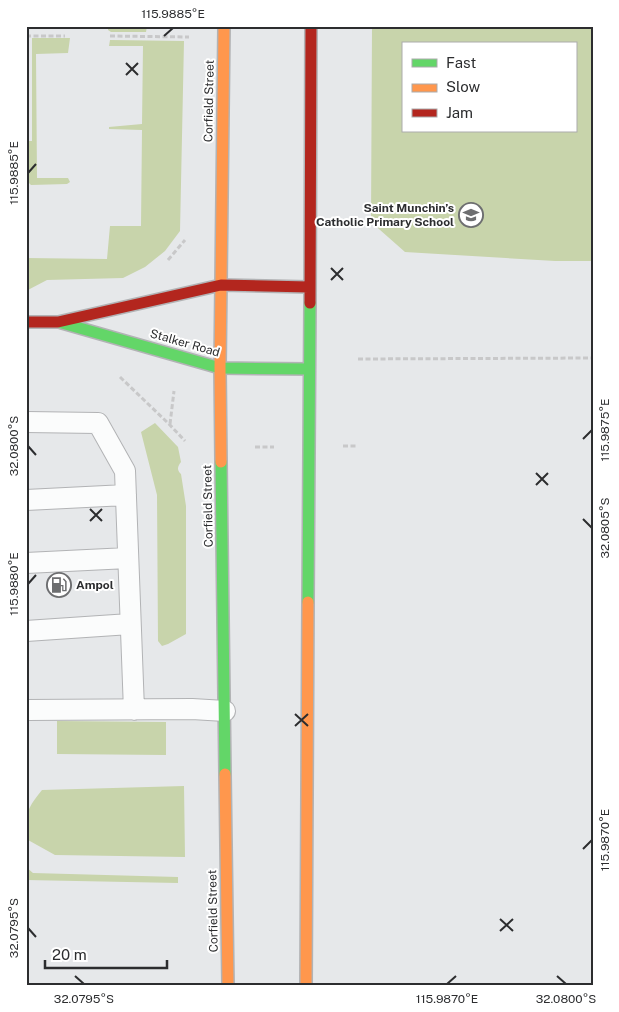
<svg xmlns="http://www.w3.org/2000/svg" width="619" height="1012" font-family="'Public Sans',sans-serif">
<rect width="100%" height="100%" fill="#e6e8ea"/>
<!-- green -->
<path fill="#c8d4ab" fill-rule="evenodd" d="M147,26l-1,6h-35l-3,-2v-2z
M372,26h221v235h-38l-150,-9 -34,-30zM403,44h172v87h-172z
M32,38h38l-2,15 -32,1 1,124h31l2,4 -3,2 -36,1 -3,-3v-32h-2v-9h6z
M110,40l74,1 -4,190 -15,20 -20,16 -22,11 -76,2 -21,11v-33l81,1 3,-33h31l1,-96 -33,-1v-2l33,-3 1,-78h-34z
M155,423l23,24 3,15c-4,5 -4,8 0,12l5,32v128l-18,10 -6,2 -4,-5 -1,-146 -16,-63z
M57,721l109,1v33l-109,-1z
M184,786l1,71 -130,-2 -27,-15c-4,-25 -2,-30 14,-50z
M26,867l7,6 145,4v6l-152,-3z"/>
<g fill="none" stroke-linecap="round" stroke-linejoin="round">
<defs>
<path id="lane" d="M26,422l72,1 27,48 9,239
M26,500l100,-5
M26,563l102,-5
M26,631l104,-7
M26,710l166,-1 33,2"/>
<path id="fast" d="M62,323l158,45 89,1
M221,462l4,312
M308,602l2,-299"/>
<path id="slow" d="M221,462l-1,-94 4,-342
M225,774l3,212
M306,986l2,-384"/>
<path id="jam" d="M310,303l1,-277
M26,322h32l163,-37 88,2"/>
</defs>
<!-- lane casing -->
<use href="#lane" stroke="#b2b3b5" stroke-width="22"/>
<!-- fast casing -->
<use href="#fast" stroke="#b2b3b5" stroke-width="14"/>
<!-- slow casing -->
<use href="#slow" stroke="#b2b3b5" stroke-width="14"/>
<!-- jam casing -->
<use href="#jam" stroke="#b2b3b5" stroke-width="14"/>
<!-- path -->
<path stroke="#c8c8c9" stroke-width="3" stroke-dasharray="5 2.5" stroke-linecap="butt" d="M26,36h39
M110,36l79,1
M168,260l17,-20
M358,359l235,-1
M120,377l49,47 16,17
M170,424l4,-33
M343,446h14
M255,447h19"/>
<!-- lane -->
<use href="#lane" stroke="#fbfcfc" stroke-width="20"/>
<!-- fast -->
<use href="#fast" stroke="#63d668" stroke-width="11"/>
<!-- slow -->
<use href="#slow" stroke="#ff974d" stroke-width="11"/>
<!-- jam -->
<use href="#jam" stroke="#b3261e" stroke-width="11"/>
</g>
<!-- ticks -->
<path fill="none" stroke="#2c2d2f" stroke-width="2" d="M164,36l9,-8M126,63l12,12M126,75l12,-12M28,173l8,-9M331,268l12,12M331,280l12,-12M583,439l9,-9M28,446l8,9M536,473l12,12M536,485l12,-12M90,509l12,12M583,519l9,9M90,521l12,-12M28,584l8,-9M295,714l13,12M295,726l13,-12M583,849l9,-9M500,919l13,12M28,928l8,9M500,931l13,-12M75,976l9,8M557,976l9,8M447,984l9,-8"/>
<!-- icons -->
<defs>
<symbol id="school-ring" viewBox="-11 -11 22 22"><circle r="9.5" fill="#fff" stroke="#6d6e70" stroke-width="1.5"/><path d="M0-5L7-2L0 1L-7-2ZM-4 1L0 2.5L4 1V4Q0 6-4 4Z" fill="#6d6e70"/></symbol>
<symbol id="fuel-ring" viewBox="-11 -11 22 22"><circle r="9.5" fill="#fff" stroke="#6d6e70" stroke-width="1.5"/><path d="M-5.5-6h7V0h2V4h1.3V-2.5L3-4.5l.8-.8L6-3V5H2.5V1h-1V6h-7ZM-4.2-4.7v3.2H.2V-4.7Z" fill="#6d6e70"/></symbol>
</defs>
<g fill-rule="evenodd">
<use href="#school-ring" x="457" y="201" width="28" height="28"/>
<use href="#fuel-ring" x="45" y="571" width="28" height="28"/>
</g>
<g text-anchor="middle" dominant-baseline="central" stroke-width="4" stroke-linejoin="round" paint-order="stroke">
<!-- street labels -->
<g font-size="12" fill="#2c2d2f" stroke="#fff">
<text transform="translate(209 101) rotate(-89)">Corfield Street</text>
<text transform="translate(185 343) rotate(16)">Stalker Road</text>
<text transform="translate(208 506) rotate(-91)">Corfield Street</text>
<text transform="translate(213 911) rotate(-91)">Corfield Street</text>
</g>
<!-- poi labels -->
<g font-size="12" font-weight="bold" fill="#2c2d2f" stroke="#fff" text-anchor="end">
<text x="454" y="208">Saint Munchin’s<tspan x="454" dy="14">Catholic Primary School</tspan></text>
<text x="76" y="585" text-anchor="start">Ampol</text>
</g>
</g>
<!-- border -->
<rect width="619" height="1012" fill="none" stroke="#ffffff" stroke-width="55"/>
<!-- legend -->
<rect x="402" y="42" width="175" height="90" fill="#ffffff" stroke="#ababac"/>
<rect x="412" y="59" width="25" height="8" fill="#63d668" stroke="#ababac"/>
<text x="446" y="68" font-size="15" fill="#2c2d2f">Fast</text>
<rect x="412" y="84" width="25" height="8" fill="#ff974d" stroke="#ababac"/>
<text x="446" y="92" font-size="15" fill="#2c2d2f">Slow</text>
<rect x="412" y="109" width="25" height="8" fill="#b3261e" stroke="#ababac"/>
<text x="446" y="118" font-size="15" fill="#2c2d2f">Jam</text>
<!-- scale -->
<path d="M45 960v8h122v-8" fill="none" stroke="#2c2d2f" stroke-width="2.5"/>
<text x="52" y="960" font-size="15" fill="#2c2d2f" stroke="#ffffff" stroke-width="4" paint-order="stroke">20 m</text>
<rect x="28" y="28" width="564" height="956" fill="none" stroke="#2c2d2f" stroke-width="2"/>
<g font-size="12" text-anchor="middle" fill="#2c2d2f">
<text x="173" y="18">115.9885°E</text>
<text transform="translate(14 173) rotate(-90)" y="4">115.9885°E</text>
<text transform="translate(605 430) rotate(-90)" y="4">115.9875°E</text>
<text transform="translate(14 446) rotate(-90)" y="4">32.0800°S</text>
<text transform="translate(605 528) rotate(-90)" y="4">32.0805°S</text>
<text transform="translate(14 584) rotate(-90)" y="4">115.9880°E</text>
<text transform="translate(605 840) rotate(-90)" y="4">115.9870°E</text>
<text transform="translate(14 928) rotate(-90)" y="4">32.0795°S</text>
<text x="84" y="1003">32.0795°S</text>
<text x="447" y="1003">115.9870°E</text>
<text x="566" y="1003">32.0800°S</text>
</g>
</svg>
